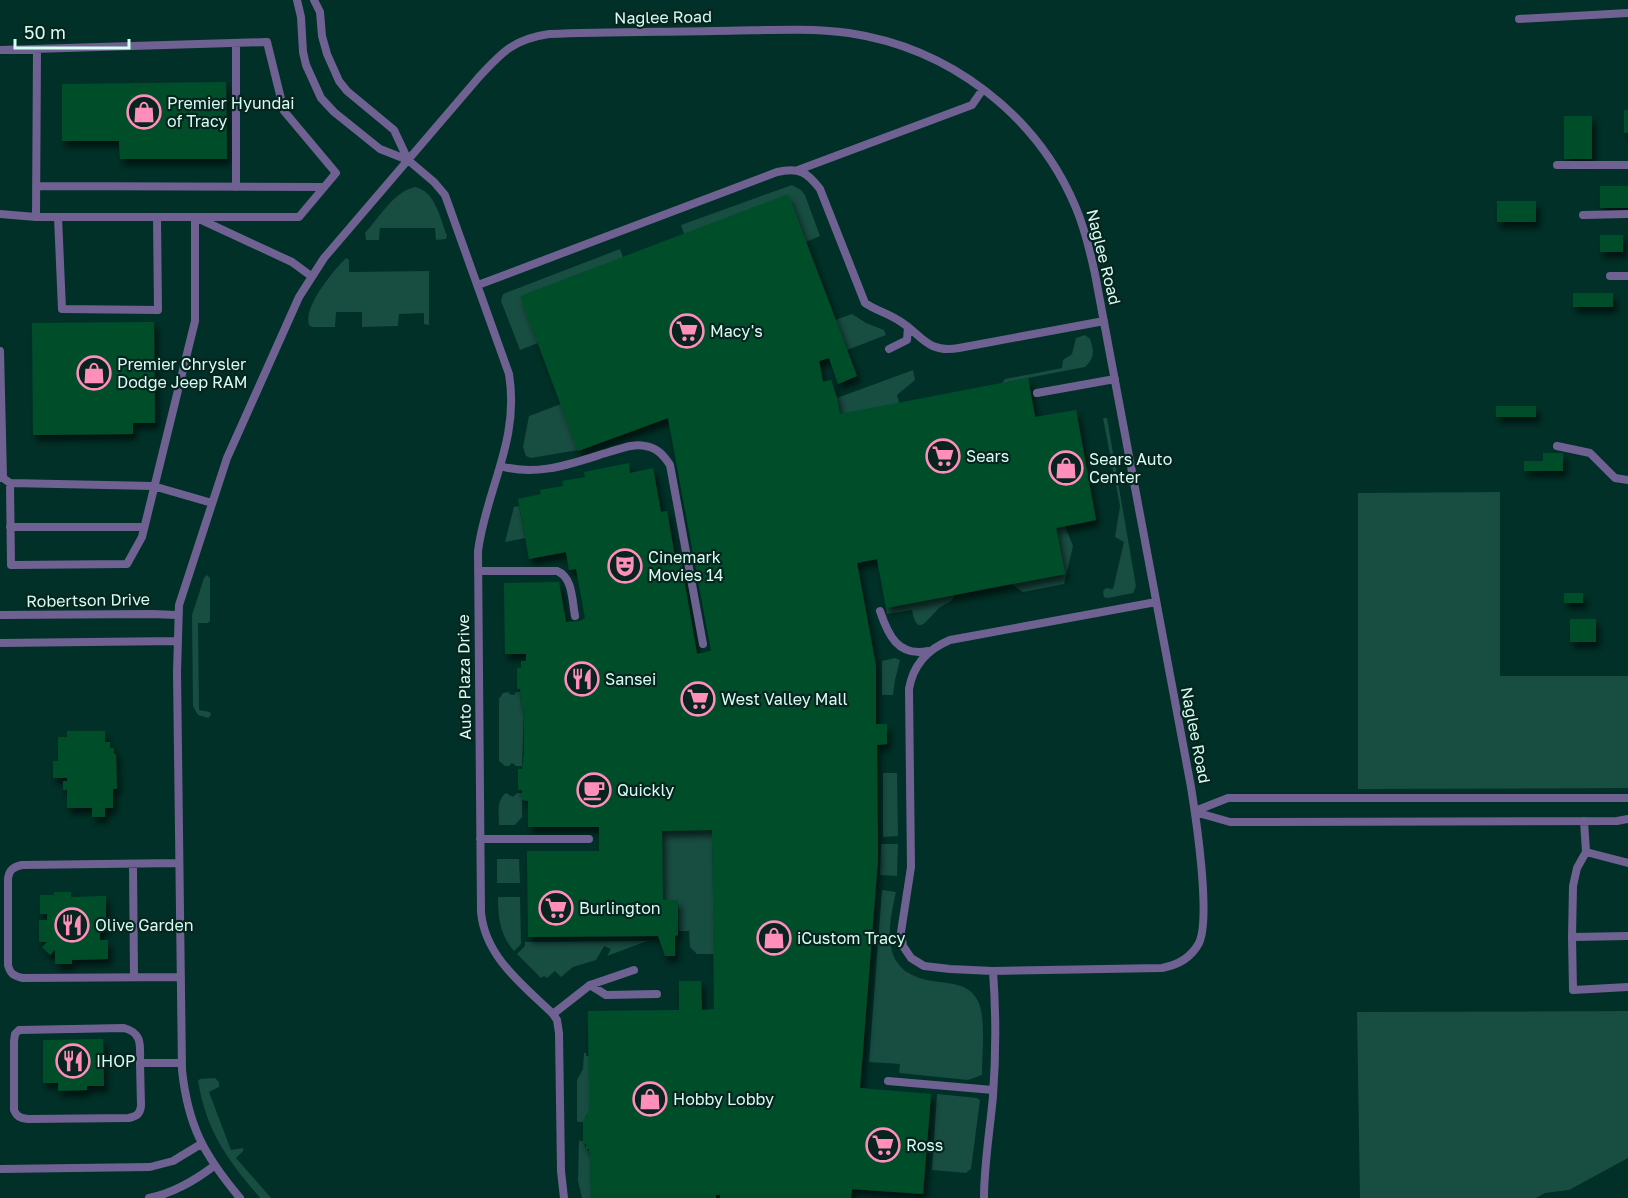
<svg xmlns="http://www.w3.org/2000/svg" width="1628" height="1198" font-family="'Golos Text',sans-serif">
<defs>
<filter id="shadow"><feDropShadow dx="3.5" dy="6" stdDeviation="3" flood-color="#0009"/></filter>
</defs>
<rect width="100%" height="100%" fill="#003027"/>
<!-- green -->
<path fill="#184d42" d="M792,185l9,5 4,5 15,41 -14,6 -122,-8 -3,-9z
M415,187c21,5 25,31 32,49l-1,3 -10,1 -1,-12h-55l-1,12h-13l-1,-7c14,-15 28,-41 50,-46z
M620,249l3,8 -85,86 -18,7 -19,-49 2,-7z
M346,258l3,2v12l80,-1v54l-5,-1v-11l-25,1 -1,12 -36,1v-15h-26l-1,15h-23l-3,-2c-6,-18 24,-54 37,-67z
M852,314l14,9 18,7 2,5 -39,15 -12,-30z
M1085,335l5,4c4,11 5,19 -5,28l-83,16 3,-4 57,-11 1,-8 9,-6 4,-16z
M913,370l2,10 -18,15 2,8 -59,11 -3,-16z
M561,404l17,46 -47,8 -5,-2 -3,-9 6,-31z
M1103,418h4l29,168 -3,7 -25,5 -4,-1 -1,-6 3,-3 7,1 11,-47 -9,-5 5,-31z
M1500,492v184h128v112l-270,1v-296z
M519,506l6,32 -20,4 9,-35z
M1065,526l8,20 -9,38 -41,8 -12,-8 45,-56z
M207,575l3,3v43l-2,2h-10l1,87 11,2 1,3 -3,3 -10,-3 -5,-9 -1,-91 12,-37z
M956,594c-7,12 -10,8 -18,15 -12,12 -21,29 -26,1l-25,4 -1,-6z
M895,658l5,2 -5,20 -2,15h-11v-34z
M509,692v2l5,1 2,-3h4l1,15h3l-2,59h-6l-4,-3 -3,3h-4l-6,-5v-62l4,-6z
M883,773h14l1,63 -15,1z
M506,793l7,4 4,-4h5v24l-7,8h-16c0,-11 -3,-25 7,-32z
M712,830l2,124h-17l-7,-7 -1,-16h-10l-1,-31h-15l-1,-69z
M881,844h17l-1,32 -17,-1z
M497,859h22l1,24h-23z
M882,890l14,2c-10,44 -15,84 43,90 16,2 31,3 39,19 8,15 4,56 4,74l-14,5 -69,-7 1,-9 -31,-2z
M498,897h22l1,47 -7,7c-14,-16 -16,-33 -16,-54z
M647,941l-40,15 4,-7 -7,-3 -8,14 -23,7 -12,10 -6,-6 -8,7 -3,-2 -3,2 -24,-24 8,-8v-4z
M1628,1011v147l-59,32 -24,3 -9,5h-176l-3,-186z
M584,1053h2v3h3v56l-6,10h-4l-2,-1v-41l6,-11z
M215,1078l4,4v5l-10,5 22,58 12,-2v3l-7,7 35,40h-11c-33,-39 -53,-65 -62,-117l2,-2z
M937,1094l40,4 3,2 -9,69 -5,4 -34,-3z
M579,1141h4l3,7 4,4 1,46h-9l-4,-17z"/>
<!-- building -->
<path fill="#024e2c" filter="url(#shadow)" d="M226,82l1,77h-107l-1,-18h-57v-57z
M1624,110h4v23h-4z
M1564,116h28v43h-28z
M1600,186h28v22h-28z
M788,194l69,182 -19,8 -9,-26 -10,3 4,21 8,-2 6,18 3,16 188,-36 7,39 41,-7 20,110 -40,8 9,46 -179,34 -9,-49 -20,4 19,103v58h11v20l-10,1 1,114 -18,229 71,6 -8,100 -71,-5 -1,9h-131v-3h-4v3h-125l-1,-46h-1v-3h-3v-5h-3v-25h2v-4l4,-3 -1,-101 91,-1v-29h22l1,29 12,-1 -2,-179 -50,1 1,69h15v35l-3,1v20h-10l-7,-20 -130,1 -1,-86h72v-24h-71v-26l-6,-1v-10h-4v-21h4l2,-17v-45h-3l-1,-18h-3v-21h4v-7h5v-7h-21l-1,-71 55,-1 7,40 14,-1 5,-3 -9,-49 -7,1 -3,-18 -37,7 -11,-60 23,-5 -1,-4 23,-4 -1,-5 23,-4 -1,-5 45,-9 1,10 23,-5 8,44 6,-1 9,52 5,-1 16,92 14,-3 -43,-233 -90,33 -58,-155z
M1497,201h39v21h-39z
M1600,235h23v17h-23z
M1573,293h40v14h-40z
M154,322l1,101h-22v11l-100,1 -1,-112z
M1496,406h40v11h-40z
M1543,453h20v18h-39v-10h19z
M1564,593h19v10h-19z
M1570,619h26v23h-26z
M67,731h38v11h5v6h4v6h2l1,35h-4v19h-8v9h-13v-9h-25v-18h-4v-9h4v-3h-14v-17h5v-24h9z
M54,892h17v5l35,-1v34h-6v10h8v19l-36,1v4h-17v-14l-5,5 -8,-8 5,-5h-8v-22h8v-6h-7v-19h14z
M103,1039l1,47h-17v4l-29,1v-8h-15v-43z"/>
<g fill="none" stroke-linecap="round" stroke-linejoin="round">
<!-- service -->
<path stroke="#6f6292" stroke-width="8" d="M297,0l4,17 2,35 3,13 15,33 13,14 46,37 28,11
M314,0l6,12 2,24 5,18 12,27 8,10 47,39 14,30 26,22 11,13 64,179c11,67 -23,115 -31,177l3,361c4,45 42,73 72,102l4,6 2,13 2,138 3,27
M1519,19l109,-6
M236,43v144
M0,50l267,-8 17,69 52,62 -37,44h-263l-36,-3
M1557,165h71
M798,170l174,-65 11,-16
M36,186l288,1
M1583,215l45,-1
M36,217l1,-168
M58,217l4,92 96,1 -1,-93
M1610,276h18
M478,285l299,-113c22,-5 30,0 43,17l45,114c10,7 22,10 33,17 24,14 28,34 61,28l145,-27
M889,349l18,-9 1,-13
M0,351l3,127h-3
M1037,393l78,-14
M1557,446l33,7 25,25 13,2
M500,466c38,11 73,-3 109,-14 11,-3 25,-9 36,-6 13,2 19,10 25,19l33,179
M3,478l7,5 143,3 59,17
M10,483l1,82 116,-1 15,-27 53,-216v-104l97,45 19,14
M10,527h134
M478,571h79c16,6 15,30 18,45
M880,611c8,24 18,46 48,40
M0,615l152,-1 25,1
M0,643l177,-2
M1195,811l33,-13h400
M1195,812l35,10 387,-1 11,-2
M1584,821l2,31 -9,16 -4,18 -1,51 56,-1
M480,839h109
M1586,852l42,11
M179,863l-157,2c-9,2 -13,5 -14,14v86c2,9 6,11 15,13l158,-1
M133,864l1,113
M1572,937l1,53 55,-3
M590,985l16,10 51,-1
M553,1014l37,-29 44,-15
M140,1063c0,-17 3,-30 -16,-35l-105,2 -4,4 -1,7v69c3,7 6,8 14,9l101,-1c8,-2 11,-4 12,-12l-1,-43h41
M888,1081l105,9
M0,1169l150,-2 23,-6 28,-17
M149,1198c25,-5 45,-17 65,-32
M240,1198c-36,-43 -52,-72 -58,-128l-5,-398 2,-67 48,-147 72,-161 25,-39 155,-181c23,-25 35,-38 70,-43 54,-2 109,-2 164,-3 44,0 91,-4 136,2 100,15 188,81 227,175 9,21 14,43 19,66l96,513c5,31 20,130 8,156 -8,15 -21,22 -37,25l-169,3 -43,-2 -26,-3 -13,-8 -8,-12 -2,-14 10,-65 -2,-178c4,-24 19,-40 41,-49l206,-38
M984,1198c0,-34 6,-68 9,-102 3,-41 3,-84 0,-125"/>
</g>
<!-- icons -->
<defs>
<symbol id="shop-ring" viewBox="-11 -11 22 22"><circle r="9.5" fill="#08241e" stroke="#ff8eba" stroke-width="1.5"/><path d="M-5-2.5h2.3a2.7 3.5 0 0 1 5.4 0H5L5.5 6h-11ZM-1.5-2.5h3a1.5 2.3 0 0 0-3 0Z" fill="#ff8eba"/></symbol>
<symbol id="supermarket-ring" viewBox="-11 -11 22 22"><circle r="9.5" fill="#08241e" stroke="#ff8eba" stroke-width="1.5"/><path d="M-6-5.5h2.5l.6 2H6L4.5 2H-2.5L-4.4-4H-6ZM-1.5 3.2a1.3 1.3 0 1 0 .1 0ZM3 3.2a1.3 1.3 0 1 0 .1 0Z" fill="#ff8eba"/></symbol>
<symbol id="theatre-ring" viewBox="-11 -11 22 22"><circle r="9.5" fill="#08241e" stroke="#ff8eba" stroke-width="1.5"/><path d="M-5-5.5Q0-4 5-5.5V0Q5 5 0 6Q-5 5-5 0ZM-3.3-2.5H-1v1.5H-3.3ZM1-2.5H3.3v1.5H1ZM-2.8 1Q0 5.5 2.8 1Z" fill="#ff8eba"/></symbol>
<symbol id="restaurant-ring" viewBox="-11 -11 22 22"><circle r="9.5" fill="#08241e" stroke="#ff8eba" stroke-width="1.5"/><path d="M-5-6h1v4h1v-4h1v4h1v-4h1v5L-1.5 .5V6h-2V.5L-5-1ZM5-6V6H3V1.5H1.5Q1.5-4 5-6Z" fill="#ff8eba"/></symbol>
<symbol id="cafe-ring" viewBox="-11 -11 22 22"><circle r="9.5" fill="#08241e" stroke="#ff8eba" stroke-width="1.5"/><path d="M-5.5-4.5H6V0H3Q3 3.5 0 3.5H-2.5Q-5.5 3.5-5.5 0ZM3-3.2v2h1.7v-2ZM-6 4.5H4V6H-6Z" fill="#ff8eba"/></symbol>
</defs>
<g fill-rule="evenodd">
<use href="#shop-ring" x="125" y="93" width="38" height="38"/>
<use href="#supermarket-ring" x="668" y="312" width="38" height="38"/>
<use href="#shop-ring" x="75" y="354" width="38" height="38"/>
<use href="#supermarket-ring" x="924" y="437" width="38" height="38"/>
<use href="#shop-ring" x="1047" y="449" width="38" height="38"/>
<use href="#theatre-ring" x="606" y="547" width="38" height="38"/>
<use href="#restaurant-ring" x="563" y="660" width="38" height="38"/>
<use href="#supermarket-ring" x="679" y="680" width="38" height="38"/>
<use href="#cafe-ring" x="575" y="771" width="38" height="38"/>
<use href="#supermarket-ring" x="537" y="889" width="38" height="38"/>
<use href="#restaurant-ring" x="53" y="906" width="38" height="38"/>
<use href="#shop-ring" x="755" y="919" width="38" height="38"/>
<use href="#restaurant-ring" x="54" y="1042" width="38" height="38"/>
<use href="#shop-ring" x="631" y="1080" width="38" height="38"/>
<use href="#supermarket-ring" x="864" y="1126" width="38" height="38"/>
</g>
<g text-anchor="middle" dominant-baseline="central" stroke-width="4.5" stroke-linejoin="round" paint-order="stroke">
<!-- street labels -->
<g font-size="16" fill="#d5fef2" stroke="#08241e">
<text transform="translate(663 17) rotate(-1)">Naglee Road</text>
<text transform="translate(1104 257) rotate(76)">Naglee Road</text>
<text transform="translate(88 600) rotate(-1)">Robertson Drive</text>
<text transform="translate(464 677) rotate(-91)">Auto Plaza Drive</text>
<text transform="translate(1196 735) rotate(79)">Naglee Road</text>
</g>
<!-- poi labels -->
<g font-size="16" fill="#d5fef2" stroke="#08241e" text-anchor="start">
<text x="167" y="103">Premier Hyundai<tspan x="167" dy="18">of Tracy</tspan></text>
<text x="710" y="331">Macy's</text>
<text x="117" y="364">Premier Chrysler<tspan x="117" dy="18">Dodge Jeep RAM</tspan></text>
<text x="966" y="456">Sears</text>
<text x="1089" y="459">Sears Auto<tspan x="1089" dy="18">Center</tspan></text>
<text x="648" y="557">Cinemark<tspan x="648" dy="18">Movies 14</tspan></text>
<text x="605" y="679">Sansei</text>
<text x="721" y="699">West Valley Mall</text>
<text x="617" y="790">Quickly</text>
<text x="579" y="908">Burlington</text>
<text x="95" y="925">Olive Garden</text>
<text x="797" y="938">iCustom Tracy</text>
<text x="96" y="1061">IHOP</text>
<text x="673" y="1099">Hobby Lobby</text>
<text x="906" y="1145">Ross</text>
</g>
</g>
<!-- scale -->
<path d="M15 39v9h114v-9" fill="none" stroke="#d5fef2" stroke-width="3"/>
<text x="24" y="39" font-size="18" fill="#d5fef2" stroke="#08241e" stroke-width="4.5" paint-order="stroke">50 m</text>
</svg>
